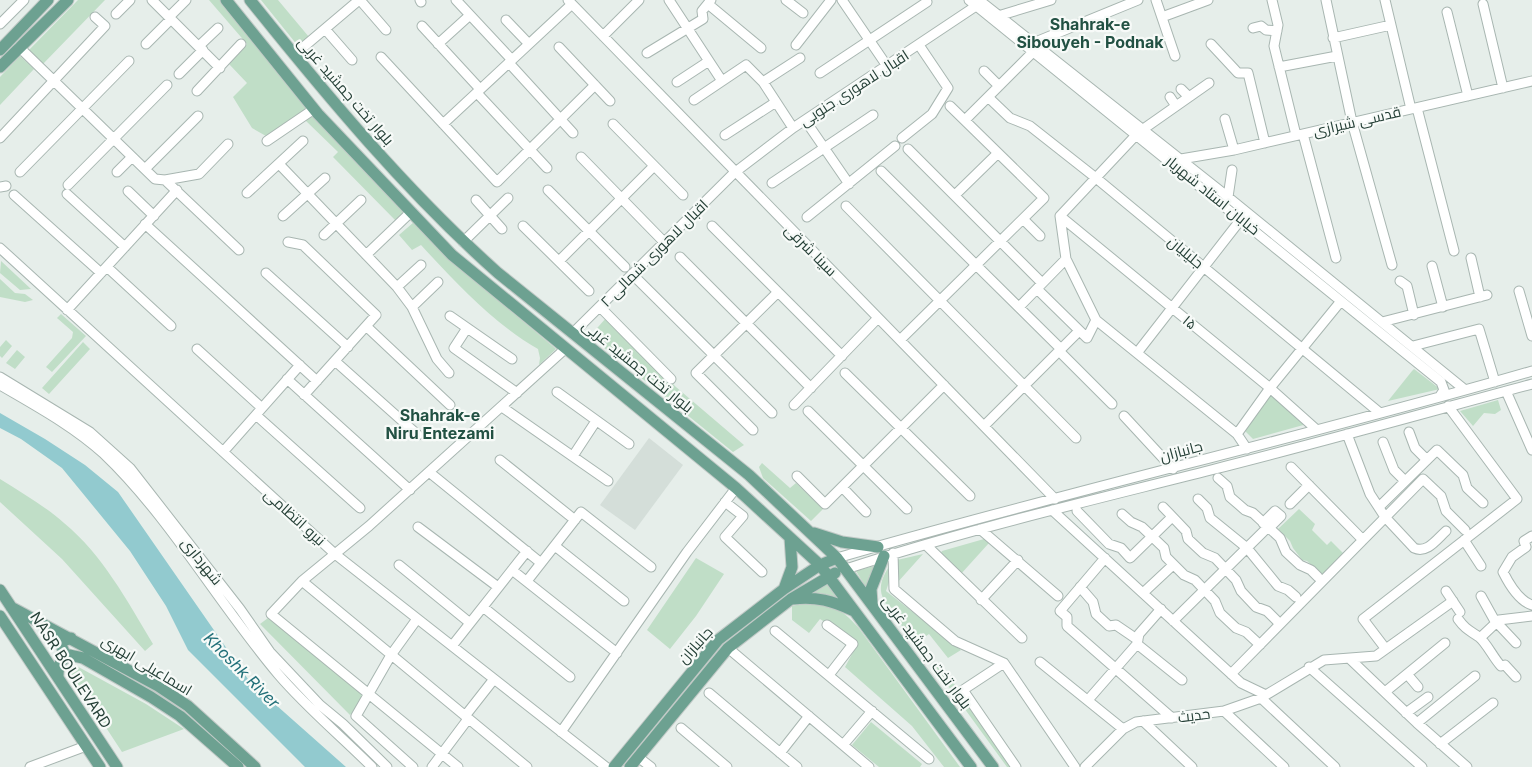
<svg xmlns="http://www.w3.org/2000/svg" width="1532" height="767" font-family="Inter,Cairo,sans-serif">
<rect width="100%" height="100%" fill="#e6eeea"/>
<!-- built -->
<path fill="#d4ded9" d="M649,438l34,27 -48,65 -35,-25z"/>
<!-- green -->
<path fill="#c0dec7" d="M78,0h27l-63,65 -14,-14z
M209,0h12l88,111 -43,25 -14,-8 -19,-31 14,-14 -18,-19 18,-20z
M261,0h17l31,37 -11,9z
M20,56l14,13 -34,36v-28z
M313,115l92,98 -8,9 -64,-65 5,-5 -33,-32z
M414,222l34,36 108,91 -17,16 1,-7 -2,-9c-43,-24 -84,-68 -117,-104l-9,5 -13,-15z
M1,261l30,28 -11,1 -20,-17z
M0,279l15,14 10,1 8,6 -8,2 -25,-5z
M61,314l25,22 -34,36 -6,-5 26,-29 1,-6 -16,-14z
M606,318l70,69 68,58 -11,7 -141,-114 -1,-3z
M6,340l6,6 -10,12 -2,-2v-9z
M83,342l7,7 -41,45 -7,-6z
M17,350l8,7 -10,12 -9,-6z
M1414,369l26,20 -52,12 24,-30z
M1271,394l36,30 -54,15 -8,-8z
M1498,400l3,10 -6,4 -11,-1 -11,13 -13,-15z
M762,463l28,25 6,-5 27,26 -12,12 -48,-43 -4,-11z
M0,479c22,14 45,27 64,44 38,31 64,79 89,121l-8,7 -83,-92 -62,-57z
M1299,509l16,15 -3,6 15,15 4,-4 14,14 -22,21 -16,-15 -5,-1 -9,-12 -3,-7 -12,-12z
M984,539l5,4 -29,32 -20,-20 2,-4z
M923,554l-26,29v-23z
M696,558l28,16 -28,42 -26,33 -23,-19z
M890,565l1,11 -5,15 75,59 -13,8 -19,-24 -13,9c-9,-12 -34,-38 -35,-52 -1,-10 4,-18 9,-26z
M874,566l-7,23 -11,-18z
M826,583l13,17 -32,-6z
M806,603c28,2 33,4 52,24l102,140h-16l-32,-41 -67,-59 13,-24 -38,-24 -11,14 -17,-13v-14z
M268,618l97,78 -15,19 -90,-91z
M73,664l73,40 38,25 -62,23 -55,-84z
M941,665l71,102h-5l-72,-99z
M871,722l51,42 -2,3h-41l-27,-22z"/>
<!-- water -->
<path fill="#92cacf" d="M0,413l45,26 40,26 33,27 132,190 96,85h-41l-117,-117 -22,-44 -36,-55 -68,-83 -41,-29 -21,-11z"/>
<g fill="none" stroke-linecap="round" stroke-linejoin="round">
<defs>
<path id="minor" d="M152,0l68,68
M360,0l26,30
M420,0l1,2
M456,0l56,60
M568,0l487,499
M669,0l53,81
M786,0l17,13
M842,0l45,66
M969,0l472,382 3,8 -4,6
M979,0l249,197 236,192
M1156,0l19,56
M1272,0l6,25 -4,21 22,89
M1326,0l26,122 40,143
M1385,0l26,109
M708,4l53,44
M1483,4l20,84
M1447,12l21,84
M116,14l14,-14
M998,16l53,-16
M169,17l17,-17
M1162,17l46,-17
M506,20l23,24
M0,24l24,-24
M422,26l58,63
M1253,28l8,-2 5,4 11,1
M325,29l27,31
M603,36l36,-36
M1333,38l58,-13
M1033,43l105,-43
M146,44l25,-25
M438,44l32,-29
M1211,44l27,29h10l17,70
M796,45l35,-45
M199,46l19,-18
M19,47l136,132 10,1 34,-6 29,-30
M559,47l51,54
M647,53l56,-34 -1,-8 9,-11
M294,55l65,-55
M381,57l116,125 98,-97
M509,63l64,70
M1279,67l58,-11
M984,71l15,15
M820,73l107,-71
M179,74l24,-24
M677,82l32,-21
M763,82l37,-24
M1181,89l8,8
M197,91l44,-47
M477,93l70,75
M988,97l22,21 20,8 66,52 284,235
M1170,97l6,9
M694,100l52,-35 17,17 30,46
M1417,108l37,143
M1225,119l9,31
M805,120l44,64
M965,120l68,-68
M443,124l129,-120
M613,124l70,71
M1142,130l67,-47
M1303,134l33,124
M725,135l51,-33
M0,138l105,-112 -10,-9
M902,138l30,-24 16,-26 -29,-43
M267,141l47,-32
M908,149l134,134
M581,157l83,85
M1181,159l53,-9 298,-69
M279,164l118,123 15,20 25,52 12,14
M145,169l53,-53
M881,171l180,178
M20,172l109,-111
M117,172l15,-15
M165,180l74,70
M772,183l101,-68
M68,185l99,-100
M0,187l6,-1
M548,190l77,77
M128,191l26,25
M247,193l56,-52
M67,194l58,53
M14,195l87,78
M955,195l43,-42
M1228,197l4,-27
M476,200l26,29
M846,206l230,232
M283,216l42,-38
M1060,216l210,172 47,42
M1060,216l6,43 30,61 141,114 10,15
M1060,216l77,-82
M807,217l88,-71
M1023,219l17,17
M145,224l172,157
M523,226l66,65
M712,226l130,130
M324,235l37,-35
M288,242l15,3 73,70 -72,80
M463,242l45,-44
M0,248l335,306 271,213
M366,255l45,-43
M680,257l131,131
M1471,258l9,39
M559,261l95,-95
M1432,266l11,41
M107,267l64,59
M266,273l82,74
M632,274l140,139
M1400,281l7,5 7,29
M397,287l24,-22
M1037,289l50,49 9,-18
M1519,291l13,45
M412,307l26,-25
M600,307l71,72
M1019,307l47,-48
M67,310l110,-120
M450,316l62,43
M1382,322l105,-27
M366,326l84,79
M467,328l-13,20 63,45
M573,333l161,-160 59,-45 183,-122
M900,340l144,-142 -94,-92
M1413,346l66,-17 16,53
M197,349l65,59
M1059,351l53,53
M1137,353l105,-135
M335,361l83,74
M845,373l125,123
M0,377l90,55 40,36 110,141 30,43 50,53 23,19 44,43
M287,379l123,111
M0,385c36,21 73,41 104,69 66,63 114,149 174,220 28,33 63,62 94,93
M1506,391l26,59
M557,392l72,52
M794,405l84,-87
M502,407l106,74
M808,411l99,98
M256,415l104,93
M1124,416l49,53
M984,426l95,-95
M753,430l-57,-57 82,-81
M1409,432l6,16 12,12
M1237,434l33,-46 71,-87
M1347,434l23,60 15,23 29,31c13,6 23,-9 32,-17
M1383,442l11,28 11,11
M223,452l77,-87
M573,456l23,-35
M500,460l75,60
M1291,467l72,73
M429,472l112,91
M797,476l28,28 119,-119
M1218,478l9,8 3,11 15,13 8,3 27,25 6,14 14,13 11,5 7,7
M842,487l24,25
M1198,499l9,9 3,10 37,30 31,38 10,4 8,7
M725,502l18,14 -18,21 37,35
M1290,504l19,-19
M1163,507l23,24 2,8 15,14 12,5 21,22 5,11 15,16 11,4 13,13
M1379,507l58,-57 26,25 4,13 16,15
M1052,510l189,173 25,12
M1077,511l32,33 12,4 9,10 42,-41
M1122,514l9,8 11,5 22,21 2,9 18,18 11,5 20,21 5,12 16,15 10,4 14,13
M1263,523l12,-12 6,5 -12,12
M418,527l80,60
M980,529l78,67
M1532,536l-8,5 2,6 -14,10 -9,15c6,12 16,29 29,33
M1464,540l17,26
M926,545l96,93
M555,546l69,55
M893,553l1,36 61,52 49,22 71,104
M837,558c230,-67 465,-120 695,-187
M1105,558l-45,53 7,6v9l105,92
M399,565l71,58
M846,569c119,-39 243,-68 365,-99 107,-27 214,-57 321,-86
M512,570l105,83
M302,581l225,186
M527,581l54,-69 70,55
M1080,587l13,15 3,12 13,12 7,-1 22,15
M1446,591l14,21
M1143,593l30,-28
M1481,596l15,27
M981,600l37,-40
M483,607l87,70
M1458,619c8,11 11,11 21,18 7,5 15,22 22,29l4,-1 11,12
M1499,620l33,-4
M1499,620l1,6 16,17
M1173,621l95,-94
M827,625l26,19 -24,31
M775,631l154,128
M1481,637l18,-17
M1137,644l45,36
M452,646l75,-95
M728,648l141,119
M1385,648l-22,-29 154,-120 -69,-93
M1350,659l67,64 50,44
M1040,662l83,67
M1004,663l-41,27 53,77
M1309,667l113,100
M1231,674l192,-195 18,17 5,15 19,19
M1407,674l11,13
M1385,692l60,-49
M709,693l88,74
M1261,698l74,69
M1088,700l49,-56 2,-10 22,-25
M1224,711l60,56
M1406,713l22,-16
M465,716l29,-37
M1143,721l49,46
M1417,723l58,-47
M681,728l46,39
M561,732l126,-180 49,-64
M1440,744l53,-41
M843,745l29,-34
M780,753l29,-37
M638,757l13,10
M30,767l56,-21
M413,767l-57,-51 35,-61 26,-36
M432,767l36,-48
M458,767l-187,-153 31,-33 67,-55 196,-177
M1085,767l38,-38 13,-7 88,-11 37,-13 63,-38 52,-4 77,-55"/>
<path id="major" d="M226,0l92,114 134,141 284,233 84,77 151,202
M250,0c77,96 156,191 248,273l251,202 88,83 156,209
M0,50l48,-50
M0,67l68,-67
M814,533l28,9 36,5
M784,589l8,-22 -2,-29
M0,590l117,177
M793,599c23,-3 40,2 61,12
M872,603l-1,-14 13,-33
M11,607l147,79 30,20 67,61
M0,616l100,151
M69,655l-4,-1 -4,-9 2,-4 8,-3
M58,676c0,-11 2,-15 11,-21l14,3 68,39 29,19 58,51
M614,767l104,-127 66,-51 36,-24 17,-7
M630,767l98,-119 63,-49 44,-26"/>
</defs>
<!-- minor casing -->
<use href="#minor" stroke="#a8b6b1" stroke-width="11"/>
<!-- major casing -->
<use href="#major" stroke="#c2cac7" stroke-width="13"/>
<!-- minor -->
<use href="#minor" stroke="#fff" stroke-width="9"/>
<!-- major -->
<use href="#major" stroke="#6da191" stroke-width="11"/>
</g>
<g text-anchor="middle" dominant-baseline="central" stroke-width="4.5" stroke-linejoin="round" paint-order="stroke">
<!-- street labels -->
<g font-size="15" fill="#254037" stroke="#f7faf8">
<text transform="translate(854 88) rotate(-33)">اقبال لاهوری جنوبی</text>
<text transform="translate(346 91) rotate(49)">بلوار تخت جمشید غربی</text>
<text transform="translate(1357 121) rotate(-13)">قدسی شیرازی</text>
<text transform="translate(1213 195) rotate(39)">خیابان استاد شهریار</text>
<text transform="translate(811 250) rotate(45)">سینا شرقی</text>
<text transform="translate(1186 252) rotate(40)">جلیلیان</text>
<text transform="translate(654 253) rotate(-45)">اقبال لاهوری شمالی ۲</text>
<text transform="translate(1190 322) rotate(39)">۱۵</text>
<text transform="translate(638 366) rotate(39)">بلوار تخت جمشید غربی</text>
<text transform="translate(1181 451) rotate(-15)">جانبازان</text>
<text transform="translate(295 517) rotate(42)">نیرو انتظامی</text>
<text transform="translate(202 561) rotate(51)">شهرداری</text>
<text transform="translate(695 645) rotate(-48)">جانبازان</text>
<text transform="translate(927 652) rotate(53)">بلوار تخت جمشید غربی</text>
<text transform="translate(147 665) rotate(31)">اسماعیلی ابهری</text>
<text transform="translate(71 670) rotate(57)">NASR BOULEVARD</text>
<text transform="translate(1194 715) rotate(-7)">حدیث</text>
</g>
<!-- neighbourhood labels -->
<g font-size="16" font-weight="bold" fill="#225143" stroke="#f7faf8">
<text x="1090" y="24">Shahrak-e<tspan x="1090" dy="18">Sibouyeh - Podnak</tspan></text>
<text x="440" y="415">Shahrak-e<tspan x="440" dy="18">Niru Entezami</tspan></text>
</g>
<!-- water labels -->
<g font-size="16" font-style="italic" fill="#227079" stroke="#f7faf8">
<text transform="translate(242 670) rotate(45)">Khoshk River</text>
</g>
</g>
</svg>
